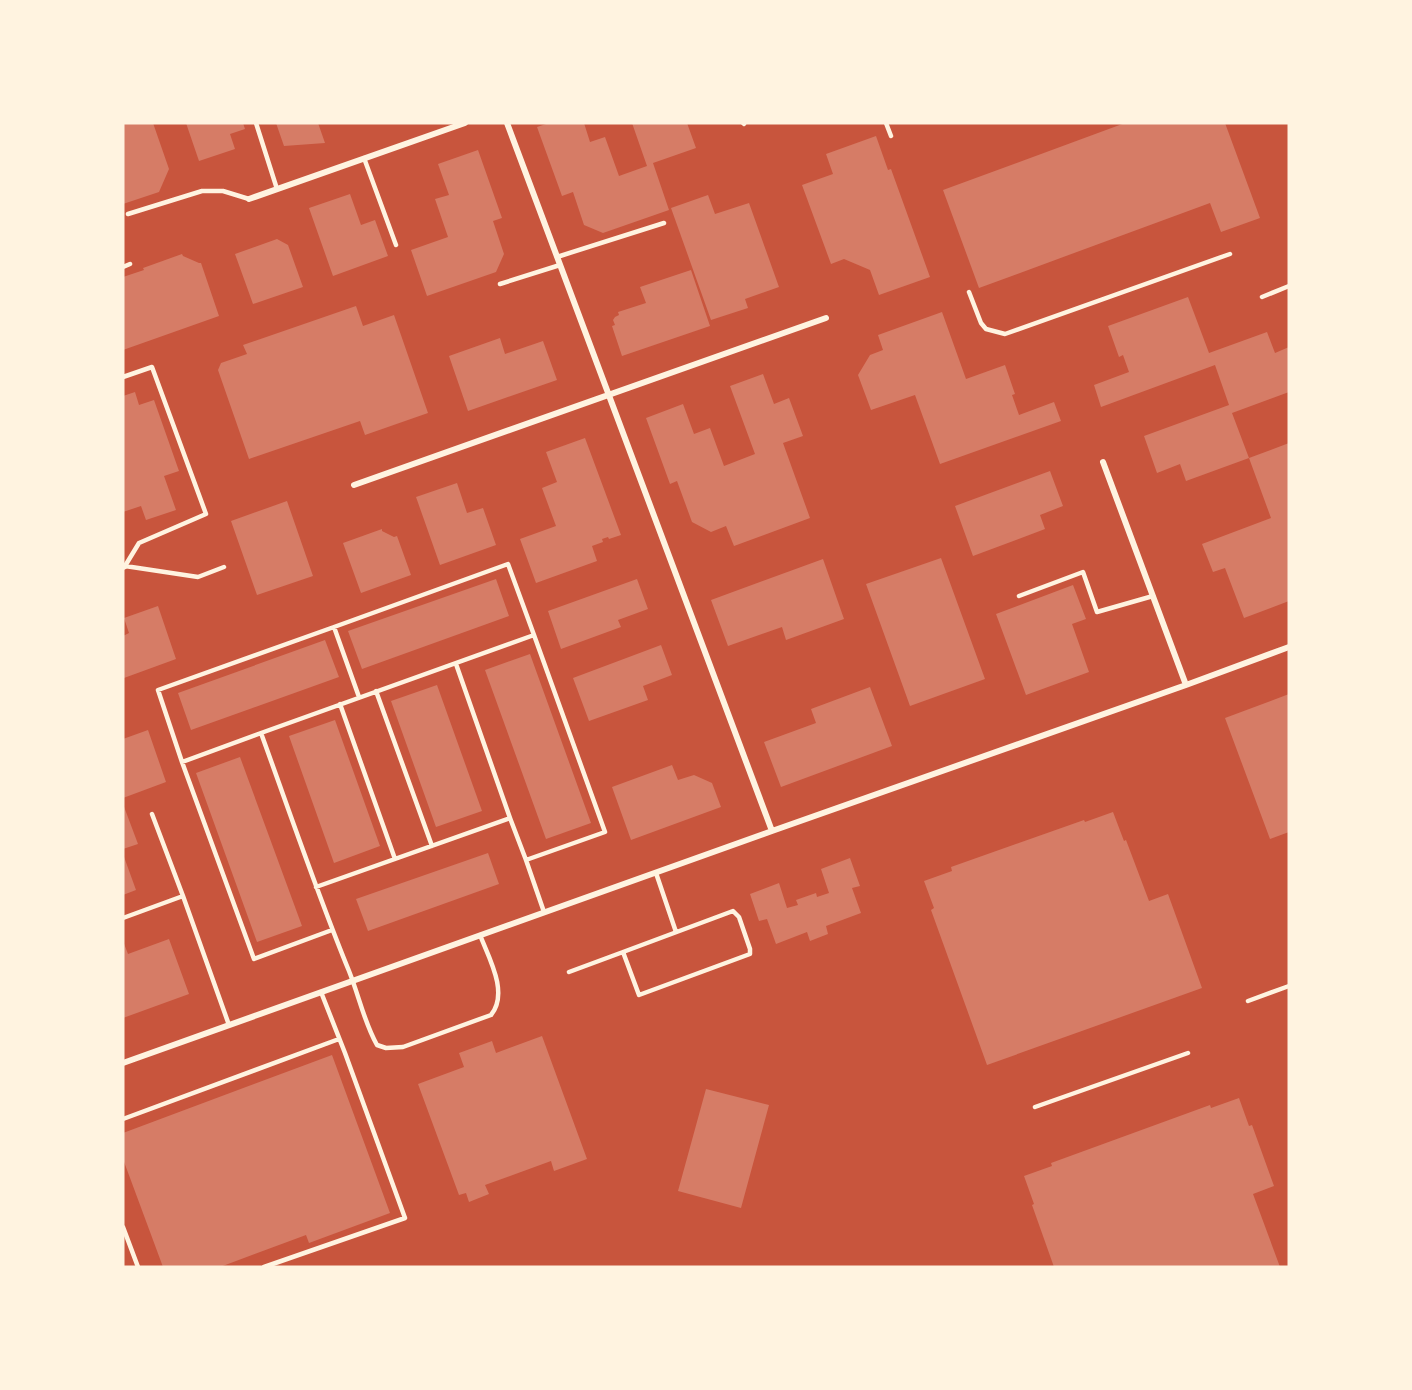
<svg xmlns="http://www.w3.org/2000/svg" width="1412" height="1390" font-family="Jost,sans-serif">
<rect width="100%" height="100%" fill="#c8553d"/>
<!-- building -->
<path fill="#d67c66" d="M123,123h30l16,46 -10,23 -36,12z
M186,123h57l2,6 -15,5 5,15 -36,12z
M276,123h42l7,20 -41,3z
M549,123h35l6,19 15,-5 14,39 28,-10 -15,-43h55l9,25 -43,15 16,47 -66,23 -19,-8 -11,-33 -11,4 -25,-69z
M1125,123h100l35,95 -39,14 -11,-29 -231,85 -36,-98z
M876,136l12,34 3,-1 39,108 -51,18 -9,-25 -26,-11 -13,5 -29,-79 31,-11 -7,-20z
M478,150l24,68 -9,3 11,33 -8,18 -69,24 -16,-46 37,-13 -13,-38 14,-4 -11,-31z
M350,194l11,31 14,-5 13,36 -55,20 -24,-68z
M708,195l7,19 34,-11 30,84 -34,12 3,9 -37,12 -40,-112z
M277,239l11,6 15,42 -50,17 -18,-50z
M182,254l1,2 16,7h2l18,53 -96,34v-73l21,-7 -1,-2z
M691,270l19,56 -88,30 -10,-30 3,-1 -2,-5 2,-3 4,-2 -1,-3 28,-9 -6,-16z
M1188,297l21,56 58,-21 8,21 14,-6v45l-57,21 17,45 -63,23 -6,-17 -23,9 -13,-37 85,-31 -14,-40 -114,42 -7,-22 35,-13 -6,-17 -4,2 -11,-31z
M356,306l7,20 31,-11 34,98 -63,22 -5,-14 -111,38 -31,-89 3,-7 26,-9 -4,-9z
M942,312l24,67 39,-14 10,29 -3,1 7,20 35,-13 7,19 -121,43 -25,-69 -44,15 -13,-35 12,-20 13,-5 -5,-15z
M500,338l5,16 38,-13 14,39 -89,31 -19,-55z
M763,374l11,30 15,-6 14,38 -20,7 27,75 -76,28 -8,-20 -15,6 -19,-10 -15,-41 -7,3 -24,-66 37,-14 11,30 16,-6 14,38 31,-12 -25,-68z
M135,392l4,13 15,-5 25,71 -15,5 12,34 -30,10 -5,-14 -18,6v-116z
M585,438l36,97 -12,4 -1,-2 -6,2 1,3 -11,4 5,15 -61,22 -16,-44 36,-13 -14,-38 15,-6 -11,-30z
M1289,443v158l-45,17 -19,-50 -12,4 -11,-28 69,-26 -22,-60z
M1050,471l13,35 -23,9 5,14 -72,27 -18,-50z
M457,483l10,30 16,-5 13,37 -56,20 -24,-68z
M287,501l26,75 -56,19 -26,-74z
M382,529v2l12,6 3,-1 14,39 -50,18 -18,-50z
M941,558l44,121 -75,27 -44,-122z
M823,559l21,60 -58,21 -4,-13 -54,19 -17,-46z
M496,579l13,37 -147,53 -14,-38z
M637,579l11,30 -30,11 3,7 -60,22 -13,-38z
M1073,585l13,34 -14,5 17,48 -63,23 -30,-81z
M158,606l18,53 -52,19 -1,-4v-38l6,-3 -5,-15z
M325,640l14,37 -148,53 -13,-37z
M661,645l11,30 -29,11 5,14 -59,21 -16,-43z
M530,654l61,169 -45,16 -61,-169z
M437,685l45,126 -46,16 -45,-126z
M870,687l22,59 -111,41 -17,-45 52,-19 -5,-14z
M1289,694v138l-19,7 -45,-121z
M335,720l45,126 -46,17 -45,-127z
M148,730l18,52 -43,16v-59z
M240,757l62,169 -45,16 -61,-169z
M672,765l6,15 16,-5 18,8 9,24 -90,33 -19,-53z
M123,804l15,40 -15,5z
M1113,812l11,29 2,-1 23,61 19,-7 34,94 -215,77 -56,-155 3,-2 -10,-27 28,-10 -1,-4 133,-47 1,2z
M488,853l11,31 -131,47 -12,-32z
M123,854l13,36 -13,5z
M850,858l10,28 -8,2 9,25 -35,13 2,8 -18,7 -3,-9 -31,12 -9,-25 -8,2 -9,-27 29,-11 8,25 11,-3 -2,-5 20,-7 1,4 12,-4 -8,-24z
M169,939l20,55 -66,24v-77l5,13z
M542,1036l45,123 -33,12 -3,-10 -66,24 4,9 -20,8 -3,-9 -7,2 -41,-111 46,-17 -5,-14 33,-12 4,12z
M332,1055l58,158 -81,30 -3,-8 -86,32h-57l-40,-108v-26z
M706,1089l63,16 -28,103 -63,-17z
M1239,1098l10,28 3,-1 22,61 -21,8 27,73h-226l-22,-62 2,-1 -10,-28 28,-10 -1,-3 159,-58 1,3z"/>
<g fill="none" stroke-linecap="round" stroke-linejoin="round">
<!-- service -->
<path stroke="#fff3e0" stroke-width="4.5" d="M256,123l21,66
M743,123l1,1
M886,123l5,13
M364,158l32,87
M128,214l74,-23h21l26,8
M557,257l107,-34
M123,267l7,-3
M500,284l60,-19
M969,292l12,31 5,6 19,5 225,-80
M1262,297l27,-11
M123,377l29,-10 54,147 -67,29 -14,23 73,11 26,-10
M1019,596l64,-24 14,40 56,-16
M334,627l174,-63 26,71
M456,664l54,154
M376,691l56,155
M340,704l55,155
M182,762l79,-29
M152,814l31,82
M656,873l20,59
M316,887l194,-69 16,42
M733,911l6,6 11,32v5l-111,41 -16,-43z
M123,918l60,-22 46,129
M332,930l-78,29 -72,-197 -24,-72 176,-63 25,70
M480,935c9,23 29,58 11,80l-88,32 -17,1 -9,-3c-13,-23 -18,-49 -28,-74 -32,-78 -59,-158 -88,-238l273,-98 71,197 -79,28 18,52
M569,972l54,-20
M1248,1001l41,-15
M1035,1107l153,-54
M123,1119l216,-80
M123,1227l15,40
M264,1267l141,-49 -60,-165 -24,-61"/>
<!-- minor -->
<path stroke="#fff3e0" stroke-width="6" d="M507,123l265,708
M249,199l216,-76
M1103,462l83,223
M354,485l472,-167
M123,567l2,-1
M123,1063l649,-232 414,-146 103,-38"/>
</g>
<!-- border -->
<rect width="1412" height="1390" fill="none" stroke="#fff3e0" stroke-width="249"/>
</svg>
